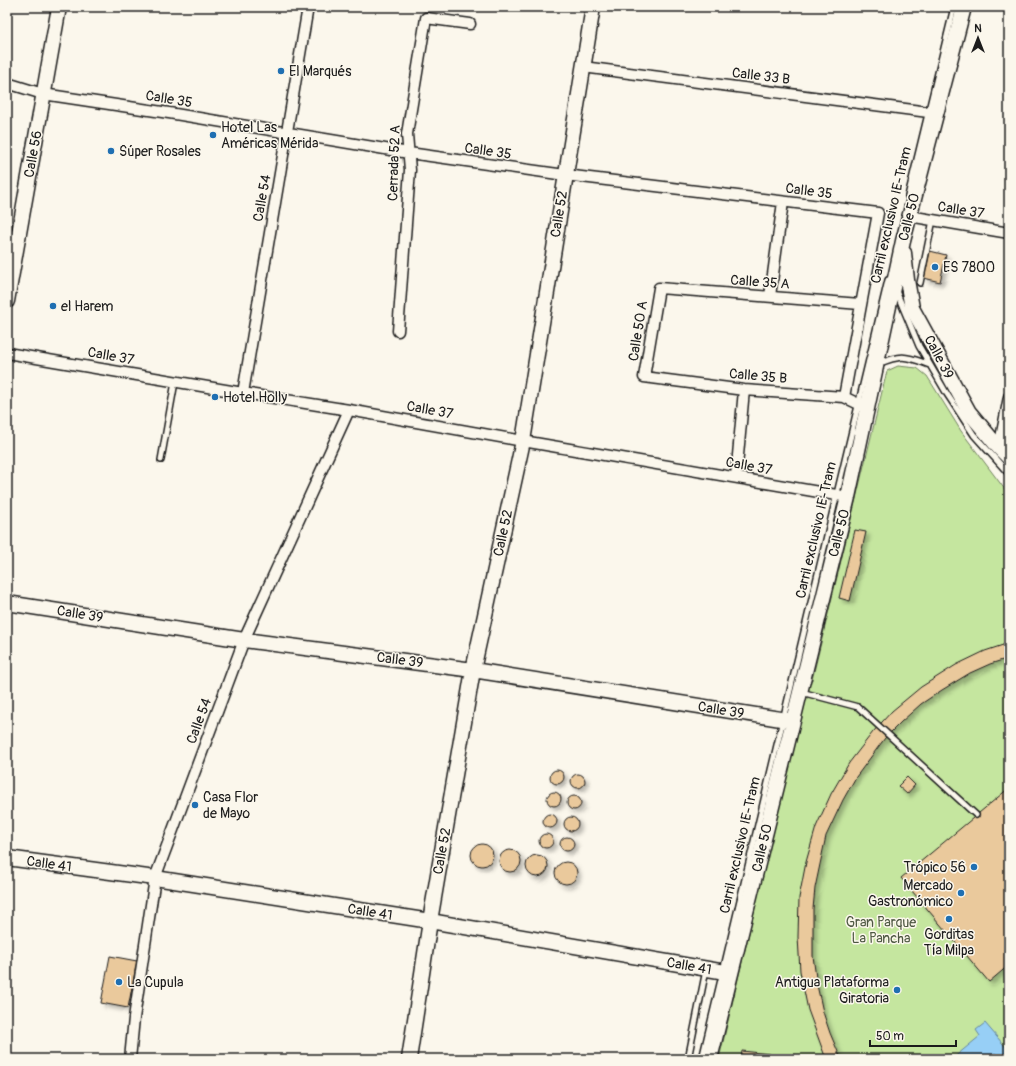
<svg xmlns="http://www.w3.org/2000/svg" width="1016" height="1066" font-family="Pangolin,sans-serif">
<defs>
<filter id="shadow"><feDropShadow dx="3.5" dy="3.5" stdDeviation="2" flood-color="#0004"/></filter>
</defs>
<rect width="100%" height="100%" fill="#fbf7ec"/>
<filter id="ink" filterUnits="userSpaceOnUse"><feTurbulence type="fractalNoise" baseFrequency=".025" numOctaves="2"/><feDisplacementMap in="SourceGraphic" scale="8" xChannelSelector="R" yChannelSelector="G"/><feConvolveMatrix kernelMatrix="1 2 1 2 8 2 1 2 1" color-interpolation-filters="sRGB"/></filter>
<g filter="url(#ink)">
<!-- green -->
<path fill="#c5e69f" stroke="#70815e" d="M898,366l19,2 10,8 34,55 48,64v564h-290l90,-379h3l75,-309z"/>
<!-- water -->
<path fill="#97cff6" stroke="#66879f" d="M985,1023l24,28 -9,8 -5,-6 -7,6h-36l28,-23 -4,-6z"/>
<!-- building -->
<path fill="#eac99c" stroke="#1c1c1c" filter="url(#shadow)" d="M930,251l16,4 -6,27 -16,-4z
M855,530l11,2 -16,69 -11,-3z
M1009,643v15l-19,6 -20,9 -28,17 -21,14 -20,18 -16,16 -29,39 -13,23 -17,36 -11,52 -2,21v47l4,29 6,27 7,21 11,26h-15l-18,-49 -8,-39 -2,-34 1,-39 7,-36 10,-35 15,-33 18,-31 24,-31 19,-21 29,-24 35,-22 29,-14z
M550 777a7 7 0 1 1 14 0a7 7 0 1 1-14 0Z
M571 781a7 7 0 1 1 14 0a7 7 0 1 1-14 0Z
M907,777l8,8 -8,9 -9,-8z
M1009,788v177l-20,17 -88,-104z
M547 799a7 7 0 1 1 14 0a7 7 0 1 1-14 0Z
M567 803a7 7 0 1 1 14 0a7 7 0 1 1-14 0Z
M543 821a7 7 0 1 1 14 0a7 7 0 1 1-14 0Z
M564 824a7 7 0 1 1 14 0a7 7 0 1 1-14 0Z
M539 841a7 7 0 1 1 14 0a7 7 0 1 1-14 0Z
M560 844a7 7 0 1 1 14 0a7 7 0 1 1-14 0Z
M471 855a11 11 0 1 1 22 0a11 11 0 1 1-22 0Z
M499 861a11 11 0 1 1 22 0a11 11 0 1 1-22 0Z
M526 866a11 11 0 1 1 22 0a11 11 0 1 1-22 0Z
M555 873a11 11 0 1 1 22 0a11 11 0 1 1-22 0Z
M110,956l27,5 -9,47 -27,-5z
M742,1051l28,3v5h-29z"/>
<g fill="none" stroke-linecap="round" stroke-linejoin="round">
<defs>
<path id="lane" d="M908,196l46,-189
M920,283l13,-63
M896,291l23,55 28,48 27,41 35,39
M878,364c25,-10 27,-8 52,1
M161,460l14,-78
M801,692l57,15 118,108
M688,1059l18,-89
M702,1059l186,-779"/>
<path id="street" d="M583,67l353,46
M7,83l36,11 126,19 240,40 156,22 313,38 -34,184
M909,216l100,17
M770,296l13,-94
M860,304l-201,-16 -15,89 100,13 100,7 23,11
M398,331l12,-161 -3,-36 19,-116 44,6
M7,353l236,40 106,17 174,31 325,56
M243,393l65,-386
M999,448l10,-51
M736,477l8,-87
M130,1059l4,-41 21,-140 89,-238 105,-230"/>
<path id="secondary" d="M904,253l3,27 5,28 57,104 30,36 10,10
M7,301l52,-294
M7,603l237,37 229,30 320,51
M7,858l148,20 275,43 301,52
M409,1059l21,-138 43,-251 50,-229 70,-434
M710,1059l138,-562 55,-256 61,-234"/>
</defs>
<!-- lane casing -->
<use href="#lane" stroke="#1c1c1c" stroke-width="8"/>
<!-- street casing -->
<use href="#street" stroke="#1c1c1c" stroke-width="13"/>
<!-- secondary casing -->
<use href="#secondary" stroke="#1c1c1c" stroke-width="17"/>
<!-- lane -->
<use href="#lane" stroke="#fbf7ec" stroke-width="5"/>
<!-- street -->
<use href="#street" stroke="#fbf7ec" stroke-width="10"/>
<!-- secondary -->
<use href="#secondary" stroke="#fbf7ec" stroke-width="14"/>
</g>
</g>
<!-- markers -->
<g fill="#1f6fb2" stroke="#fbf7ec" stroke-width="1.5">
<circle cx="281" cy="71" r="4"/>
<circle cx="213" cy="135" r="4"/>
<circle cx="111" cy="151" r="4"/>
<circle cx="935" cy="267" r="4"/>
<circle cx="53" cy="306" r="4"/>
<circle cx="215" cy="397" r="4"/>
<circle cx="195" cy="805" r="4"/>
<circle cx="974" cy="867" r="4"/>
<circle cx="961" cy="893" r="4"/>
<circle cx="949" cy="919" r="4"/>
<circle cx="119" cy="982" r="4"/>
<circle cx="897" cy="990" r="4"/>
</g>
<g text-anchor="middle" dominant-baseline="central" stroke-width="3" stroke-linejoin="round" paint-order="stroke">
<!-- poi labels -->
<g font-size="14" fill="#1c1c1c" stroke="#fbf7ec" text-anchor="start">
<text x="289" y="71">El Marqués</text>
<text x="221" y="127">Hotel Las<tspan x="221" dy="16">Américas Mérida</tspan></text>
<text x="119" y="151">Súper Rosales</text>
<text x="943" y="267">ES 7800</text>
<text x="61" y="306">el Harem</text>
<text x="223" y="397">Hotel Holly</text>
<text x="203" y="797">Casa Flor<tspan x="203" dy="16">de Mayo</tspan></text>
<text x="966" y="867" text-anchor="end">Trópico 56</text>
<text x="953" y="885" text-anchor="end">Mercado<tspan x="953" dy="16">Gastronómico</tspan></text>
<text x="949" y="934" text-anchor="middle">Gorditas<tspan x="949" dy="16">Tía Milpa</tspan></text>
<text x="127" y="982">La Cupula</text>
<text x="889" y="982" text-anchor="end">Antigua Plataforma<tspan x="889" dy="16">Giratoria</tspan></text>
</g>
<!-- street labels -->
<g font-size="14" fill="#1c1c1c" stroke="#fbf7ec">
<text transform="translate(761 76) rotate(7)">Calle 33 B</text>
<text transform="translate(169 99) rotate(9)">Calle 35</text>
<text transform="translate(488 151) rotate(8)">Calle 35</text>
<text transform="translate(33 154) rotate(-80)">Calle 56</text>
<text transform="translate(394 163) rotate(-88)">Cerrada 52 A</text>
<text transform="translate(809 191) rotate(7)">Calle 35</text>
<text transform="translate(262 198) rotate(-80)">Calle 54</text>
<text transform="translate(961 210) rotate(9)">Calle 37</text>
<text transform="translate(559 214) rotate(-81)">Calle 52</text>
<text transform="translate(891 215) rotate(-77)">Carril exclusivo IE-Tram</text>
<text transform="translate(909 217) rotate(-76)">Calle 50</text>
<text transform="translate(760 282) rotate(4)">Calle 35 A</text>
<text transform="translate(638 331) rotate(-81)">Calle 50 A</text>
<text transform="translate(111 356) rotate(10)">Calle 37</text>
<text transform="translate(939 357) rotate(62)">Calle 39</text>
<text transform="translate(758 376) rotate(5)">Calle 35 B</text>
<text transform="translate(430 410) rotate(10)">Calle 37</text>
<text transform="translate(749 466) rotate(10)">Calle 37</text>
<text transform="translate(816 530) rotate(-77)">Carril exclusivo IE-Tram</text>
<text transform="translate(503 533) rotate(-78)">Calle 52</text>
<text transform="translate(839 533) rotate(-76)">Calle 50</text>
<text transform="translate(80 614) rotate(9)">Calle 39</text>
<text transform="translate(400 660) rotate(7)">Calle 39</text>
<text transform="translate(721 710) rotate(9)">Calle 39</text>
<text transform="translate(199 721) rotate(-70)">Calle 54</text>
<text transform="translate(740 845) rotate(-77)">Carril exclusivo IE-Tram</text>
<text transform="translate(762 848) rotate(-77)">Calle 50</text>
<text transform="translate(442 851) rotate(-80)">Calle 52</text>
<text transform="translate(49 864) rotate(8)">Calle 41</text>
<text transform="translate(370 912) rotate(9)">Calle 41</text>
<text transform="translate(689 966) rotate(10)">Calle 41</text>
</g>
<!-- park labels -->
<g font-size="14" fill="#4f5943" stroke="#fbf7ec">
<text x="881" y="922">Gran Parque<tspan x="881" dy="16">La Pancha</tspan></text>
</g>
</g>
<!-- margin -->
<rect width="1016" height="1066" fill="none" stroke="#fbf7ec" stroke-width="24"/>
<rect x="12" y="12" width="992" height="1042" fill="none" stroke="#1c1c1c" stroke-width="1.5" filter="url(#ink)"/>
<!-- north arrow -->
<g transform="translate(978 38)" stroke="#fbf7ec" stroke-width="3" paint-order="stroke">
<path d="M0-3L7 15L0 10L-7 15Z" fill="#1c1c1c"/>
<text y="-6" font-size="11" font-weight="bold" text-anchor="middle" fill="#1c1c1c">N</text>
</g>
<!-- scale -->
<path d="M870 1040v6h86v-6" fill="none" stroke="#1c1c1c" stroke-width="2"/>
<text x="876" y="1040" font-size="12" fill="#1c1c1c" stroke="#fbf7ec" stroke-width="3" paint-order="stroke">50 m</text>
</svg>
